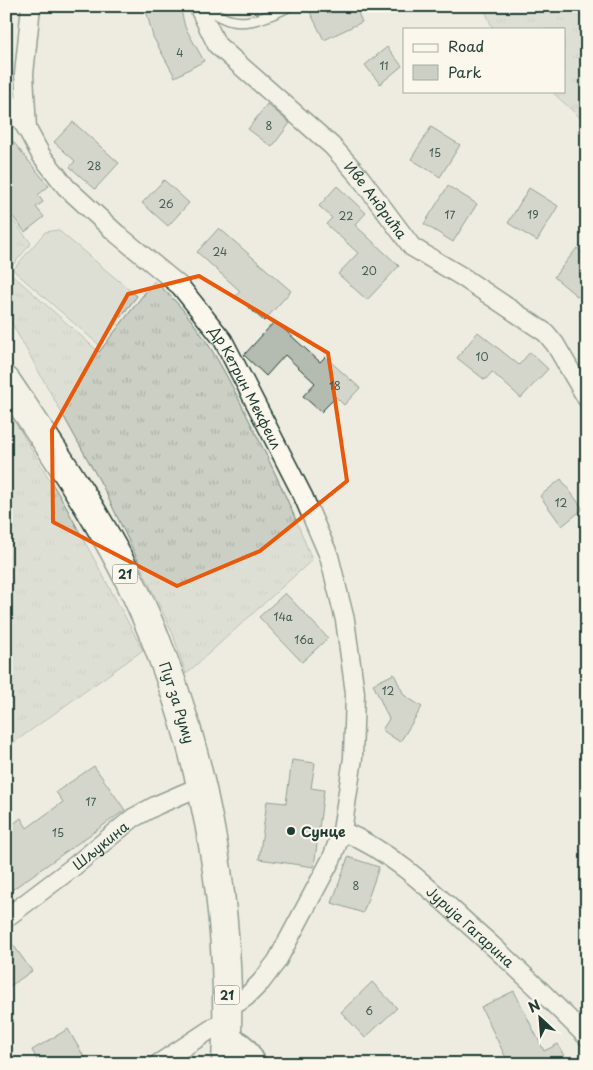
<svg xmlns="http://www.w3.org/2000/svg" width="593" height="1070" font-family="'Playpen Sans',sans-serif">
<defs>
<pattern id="grass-tufts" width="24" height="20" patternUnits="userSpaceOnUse" patternTransform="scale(1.25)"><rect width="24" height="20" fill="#cbcfc4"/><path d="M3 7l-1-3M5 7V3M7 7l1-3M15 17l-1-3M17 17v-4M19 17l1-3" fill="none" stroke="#aeb3a9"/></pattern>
</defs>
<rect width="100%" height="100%" fill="#eeece1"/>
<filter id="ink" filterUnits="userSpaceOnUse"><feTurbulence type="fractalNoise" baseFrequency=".02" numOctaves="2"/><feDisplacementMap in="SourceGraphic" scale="10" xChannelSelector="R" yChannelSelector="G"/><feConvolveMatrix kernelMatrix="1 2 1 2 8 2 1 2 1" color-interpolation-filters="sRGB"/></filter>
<g filter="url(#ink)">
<!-- grass -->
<path fill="url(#grass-tufts)" stroke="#75867c" d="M483,6h104v118l-36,-33h13v-62h-71z
M6,212l25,31 -23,28 91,81 55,-71c46,38 73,94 99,147 22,44 42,87 59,132l-126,114 -13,-40 -70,-147 -97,-174z
M6,407l59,98 78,145 -137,98z"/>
<!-- green -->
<path fill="#cbcfc4" stroke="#75867c" d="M58,230l79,66 -38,49 -86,-75 32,-38z"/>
<!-- building -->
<path fill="#b4bbb0" stroke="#1f3d34" d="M145,6h35l5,21 19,34 -29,16 -22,-40z
M307,6h48l7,16 -38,18z
M387,47l15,19 -22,18 -15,-19z
M267,104l23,19 -18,24 -24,-18z
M73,122l46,41 -24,26 -25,-22 5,-6 -21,-19z
M431,127l29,18 -20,32 -29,-18z
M6,133l43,53 -11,9 5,7 -7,5 8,10 -19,15 -19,-24z
M164,180l25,23 -21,23 -26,-23z
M337,186l29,27 -11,12 44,41 -32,34 -29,-26 20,-21 -32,-29 6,-6 -13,-12z
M448,186l29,18 -24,38 -29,-18z
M529,188l29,18 -21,35 -29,-18z
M219,228l72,63 -27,30 -28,-25 4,-5 -43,-39z
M577,248l10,8v31l-9,10 -24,-20z
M275,321l45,41 5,-5 35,31 -16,17 -8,-8 -15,15 -18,-16 12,-13 -30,-28 -19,21 -22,-21z
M478,332l41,33 11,-13 18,17 -27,29 -29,-26 -7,8 -28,-22z
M561,479l22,30 -21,17 -22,-30z
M285,593l43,45 -26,24 -43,-45z
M394,674l10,21 18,12 -22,35 -18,-12 7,-11 -16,-35z
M292,760l23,3 -4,25 13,2 -10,77 -55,-8 8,-58 19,2z
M94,766l31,44 -119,84v-65l15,-11 6,10 36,-26 -7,-10z
M348,857l31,10 -16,46 -31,-10z
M6,935l26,36 -26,18z
M372,982l25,26 -32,30 -24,-26z
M514,991l30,60 14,-7 10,20h-59l-28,-57z
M68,1029l20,35h-49l-7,-14z"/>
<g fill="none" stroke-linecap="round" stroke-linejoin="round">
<defs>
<path id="lane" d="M208,6c23,27 55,14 82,0"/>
<g id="street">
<path id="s1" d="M31,6l-7,68 3,55 14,26 25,32 51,47 63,52 43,54 80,156 26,60 16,64 10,73 -2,65 -11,73 -10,27 -55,103 -16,21 -15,15 -7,5 -12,2"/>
<path id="s2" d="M198,6l19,39 115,101 27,30 53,71 49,29 85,57 9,11 32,55"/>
<path d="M6,99l21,30"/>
<path id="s3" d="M342,831c49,20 88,58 126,93 41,36 81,74 119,113"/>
<path id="s4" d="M6,918l66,-50 61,-50 24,-13 44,-19"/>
<path d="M158,1064l61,-40 8,-1"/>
</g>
<path id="secondary" d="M227,1041c15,2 19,10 26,23"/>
<g id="primary">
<path id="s5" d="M6,381c46,68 95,138 130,213 67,145 98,310 90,470"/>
</g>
</defs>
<!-- lane casing -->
<use href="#lane" stroke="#1f3d34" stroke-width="12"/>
<!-- street casing -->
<use href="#street" stroke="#1f3d34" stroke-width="21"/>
<!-- secondary casing -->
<use href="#secondary" stroke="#1f3d34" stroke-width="29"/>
<!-- primary casing -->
<use href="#primary" stroke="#1f3d34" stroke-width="31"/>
<!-- lane -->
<use href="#lane" stroke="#fbf7ec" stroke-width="9"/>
<!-- street -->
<use href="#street" stroke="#fbf7ec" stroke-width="18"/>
<!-- secondary -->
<use href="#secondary" stroke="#fbf7ec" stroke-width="25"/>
<!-- primary -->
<use href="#primary" stroke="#fbf7ec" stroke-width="28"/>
</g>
</g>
<!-- marked area -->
<path d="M0 0H593V1070H0ZM199,276l129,77 19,128 -87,70 -83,35 -124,-64 -1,-92 76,-136z" fill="#eeece1" fill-opacity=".55" fill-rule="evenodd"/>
<path fill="none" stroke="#e8590c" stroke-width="4" stroke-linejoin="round" d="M199,276l129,77 19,128 -87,70 -83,35 -124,-64 -1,-92 76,-136z"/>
<!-- markers -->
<circle fill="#1f3d34" stroke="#fbf7ec" stroke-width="2" cx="291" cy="831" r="5"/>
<g text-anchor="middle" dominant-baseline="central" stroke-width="4" stroke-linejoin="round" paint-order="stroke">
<!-- number labels -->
<g font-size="11" fill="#445c53">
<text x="180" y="52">4</text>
<text x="384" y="65">11</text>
<text x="269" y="125">8</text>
<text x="435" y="152">15</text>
<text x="94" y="165">28</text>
<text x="166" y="203">26</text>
<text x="450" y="214">17</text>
<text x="533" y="214">19</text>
<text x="346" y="215">22</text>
<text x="220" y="251">24</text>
<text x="369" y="270">20</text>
<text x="482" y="356">10</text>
<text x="335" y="385">18</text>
<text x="561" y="502">12</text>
<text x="283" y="616">14a</text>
<text x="304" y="639">16a</text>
<text x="388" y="690">12</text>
<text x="91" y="801">17</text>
<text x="58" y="832">15</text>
<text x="356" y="885">8</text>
<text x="369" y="1010">6</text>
</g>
<!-- shield labels -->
<g fill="#fbf7ec" stroke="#61756b" stroke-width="1">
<rect x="112.5" y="564.5" width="25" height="19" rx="4"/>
<rect x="214.5" y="985.5" width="25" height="19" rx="4"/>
</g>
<g font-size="12" font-weight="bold" fill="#1f3d34">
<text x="125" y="574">21</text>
<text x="227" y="995">21</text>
</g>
<!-- street labels -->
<g font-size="14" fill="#1f3d34" stroke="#fbf7ec">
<text stroke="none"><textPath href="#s2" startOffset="266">Иве Андрића</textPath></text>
<text stroke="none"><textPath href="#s1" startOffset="466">Др Кетрин Мекфеил</textPath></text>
<text stroke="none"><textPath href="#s5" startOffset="366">Пут за Руму</textPath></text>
<text stroke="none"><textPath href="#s4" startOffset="119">Шљукина</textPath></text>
<text stroke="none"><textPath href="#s3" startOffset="161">Јурија Гагарина</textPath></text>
</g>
<!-- poi labels -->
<g font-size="14" font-weight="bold" fill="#1f3d34" stroke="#fbf7ec" text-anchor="start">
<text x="301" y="831">Сунце</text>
</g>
</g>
<!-- margin -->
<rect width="593" height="1070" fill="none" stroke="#fbf7ec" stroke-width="25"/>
<rect x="12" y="12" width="568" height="1045" fill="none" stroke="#1f3d34" stroke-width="2" filter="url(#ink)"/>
<!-- legend -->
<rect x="403" y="28" width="162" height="65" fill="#fbf7ec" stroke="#a3ada2"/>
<rect x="413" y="44" width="25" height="8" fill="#fbf7ec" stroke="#a3ada2"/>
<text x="448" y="52" font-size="15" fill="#1f3d34">Road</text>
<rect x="413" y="65" width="25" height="15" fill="#cbcfc4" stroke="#a3ada2"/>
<text x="448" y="78" font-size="15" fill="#1f3d34">Park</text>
<!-- north arrow -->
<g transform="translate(540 1018) rotate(334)" stroke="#fbf7ec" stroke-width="4" paint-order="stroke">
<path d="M0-4L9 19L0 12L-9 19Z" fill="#1f3d34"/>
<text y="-8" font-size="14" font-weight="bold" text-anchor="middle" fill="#1f3d34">N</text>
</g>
</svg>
